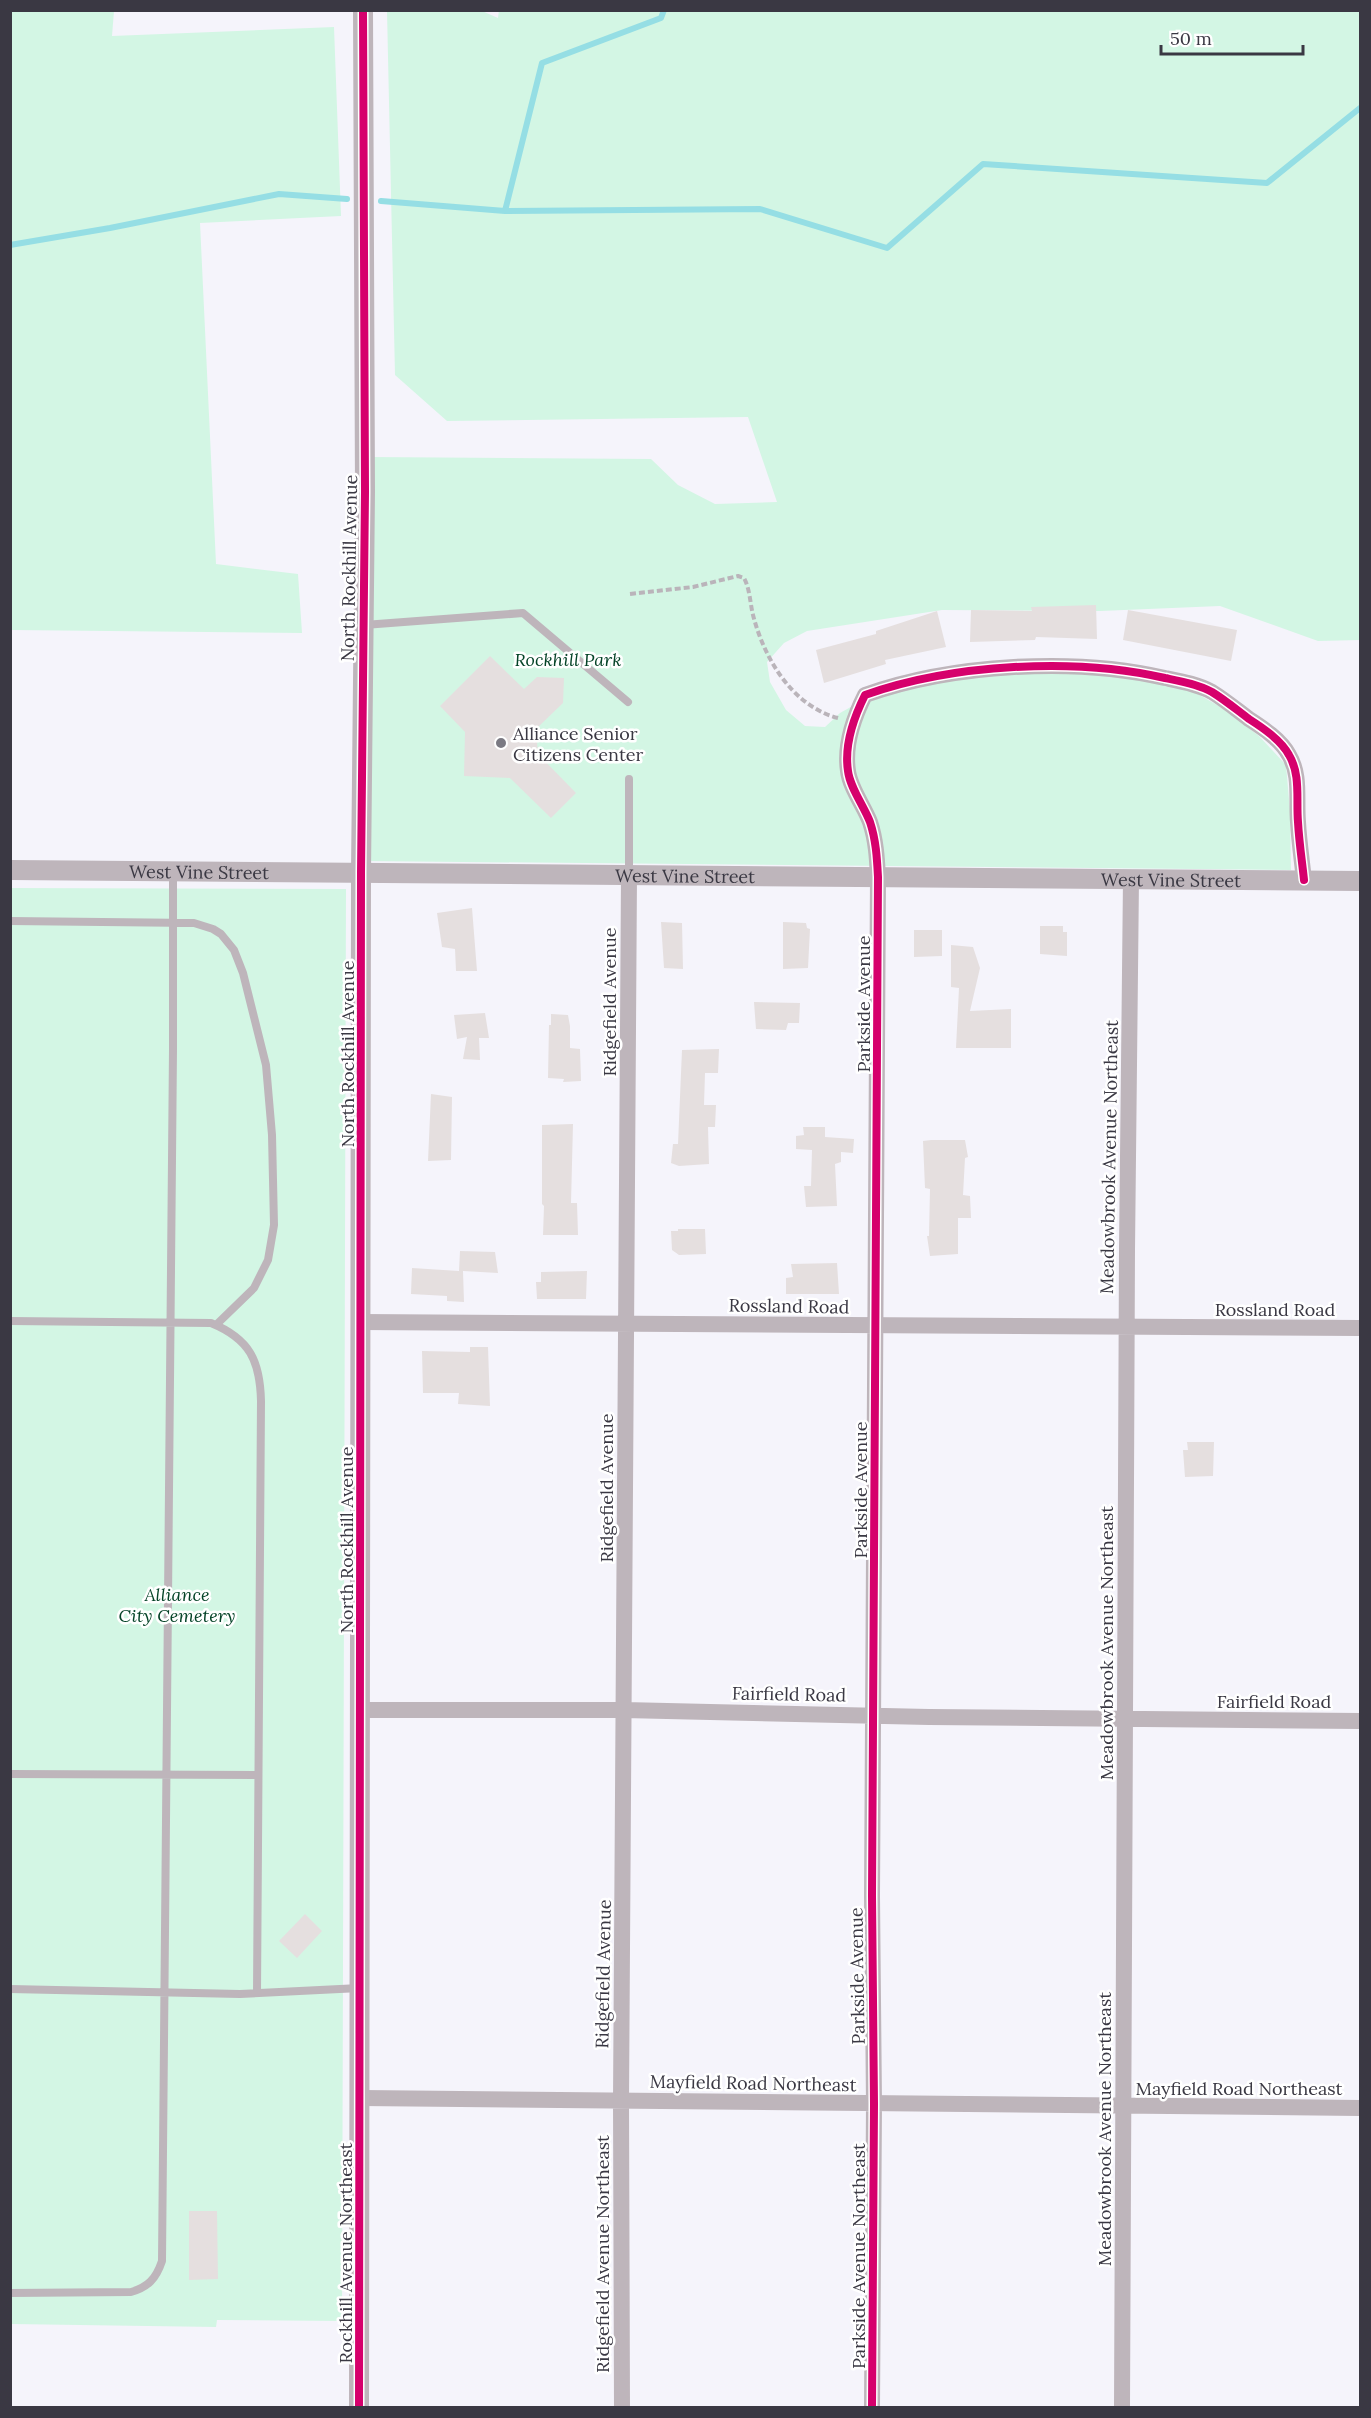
<svg xmlns="http://www.w3.org/2000/svg" width="1371" height="2418" font-family="Lora,serif">
<rect width="100%" height="100%" fill="#f5f4fb"/>
<!-- green -->
<path fill="#d3f6e4" d="M11,10l103,1 -2,25 222,-9 7,189 -141,7 16,341 82,10 4,59 -291,-3z
M499,10l861,1v629l-42,1 -98,-35 -120,5 -158,-1 -135,21 -23,12 -17,19 3,20 16,28 19,16 20,1 15,-14 25,-14 37,-13 115,-13 75,1 49,5 48,10 35,20 35,27 27,29 4,46 1,59 -924,-9 3,-404 281,2 27,26 37,19 62,-2 -29,-85 -301,4 -52,-46 -8,-364h95l16,7z
M11,888l335,1 -4,1432 -125,-1 -1,7 -205,-3z"/>
<g fill="none" stroke-linecap="round" stroke-linejoin="round">
<!-- stream -->
<path stroke="#95dee4" stroke-width="6" d="M381,201l124,10 255,-2 127,39 96,-84 284,19 93,-75
M505,211l37,-148 119,-45 3,-8
M10,245l100,-17 169,-34 68,5"/>
</g>
<!-- building -->
<path fill="#e5dfdf" d="M1096,605l1,34 -61,-2 -1,3 -65,2 1,-32 61,1 -1,-4z
M1128,610l109,20 -6,31 -108,-21z
M937,611l9,36 -61,13 1,4 -62,19 -8,-33 60,-16v-3z
M490,656l34,33 13,-12 27,1 -1,25 -27,26 2,25 38,39 -25,25 -41,-40 -46,-2 1,-44 -25,-26z
M472,908l5,63h-21l-1,-22 -13,-2 -5,-34z
M661,922l21,1 1,46 -19,-1z
M783,922l23,1 1,5 3,1 -2,39 -25,1z
M1040,926h23v6h4v24l-27,-2z
M914,930h28v26l-28,1z
M951,945l22,2 7,21 -10,43 41,-2v39h-55l3,-60 -8,-1z
M754,1002l46,1 -1,20h-11l-2,7 -30,-1z
M485,1013l4,25h-10l1,22 -17,-1 4,-22 -10,2 -3,-24z
M551,1014l17,1 2,11v22l10,1 1,32 -18,1 1,-3 -16,-1 1,-53h2z
M719,1049l-1,24h-13l-1,32h12l-1,22h-7l1,37 -30,2 -8,-3 2,-19h5l4,-94z
M431,1094l21,3 -1,63 -23,1z
M573,1124l-2,79h6l1,32h-35l1,-29 -2,-2v-79z
M803,1127h22v10l29,2 -1,14 -12,-1v10l-6,2 2,42 -31,1 -2,-21h7l1,-36 -16,-1v-13l8,-1z
M931,1140h34l3,17 -3,1 -2,37 7,1 1,22h-13v36l-28,2 -3,-20h2l1,-47 -5,-1 -2,-47z
M678,1229h27l1,25 -27,1 -7,-5 -1,-19h7z
M460,1251l35,1 3,21 -35,-2 1,31 -17,-1v-5l-36,-2 1,-26 47,3z
M837,1263l2,31h-53v-16l7,-1 -2,-13z
M587,1271l-1,28h-49l-1,-17h5v-10z
M470,1347h18l2,59 -32,-2 1,-11h-36l-1,-42 48,1z
M1187,1442h27l-1,34 -28,1 -2,-27h5z
M305,1914l17,17 -25,27 -18,-17z
M189,2211h28l1,68 -29,1z"/>
<g fill="none" stroke-linecap="round" stroke-linejoin="round">
<!-- path -->
<path stroke="#bab4ba" stroke-width="4" stroke-dasharray="6 3" stroke-linecap="butt" d="M630,594l63,-7 45,-11 6,2c6,11 6,25 9,37 11,43 39,91 85,103"/>
<!-- service -->
<path stroke="#beb5bb" stroke-width="8" d="M364,625l159,-12 105,89
M629,779v95
M10,921l184,2 19,6 8,5 13,16 9,23 23,92 6,70 2,90 -6,35 -14,28 -38,37
M10,1321l201,2c39,16 49,38 50,78l-4,592
M10,1774l248,1
M10,1989l230,5 120,-6
M10,2293l121,-1c17,-5 25,-13 31,-31l11,-1212v-178"/>
<!-- minor -->
<path stroke="#beb5bb" stroke-width="16" d="M361,1322l999,6
M360,1710h264l305,7 431,4
M361,2098l999,10
M622,2408l-1,-307 8,-1226
M872,2408l2,-304 -2,-208 6,-1019c-1,-19 -2,-37 -8,-55 -6,-16 -20,-34 -22,-51 -4,-26 6,-54 17,-76 87,-31 210,-38 300,-17 15,3 33,6 47,14 13,8 25,18 37,27 14,9 32,21 40,36 12,20 7,44 9,67 1,19 4,39 6,58
M1122,2408l5,-1158 4,-371"/>
<!-- tertiary -->
<g stroke="#beb5bb" stroke-width="20">
<path id="s1" d="M10,870l1350,11"/>
<path d="M359,2408l2,-1536 4,-380 -2,-482"/>
</g>
<defs>
<path id="cycleway" d="M359,2408l2,-1536 4,-380 -2,-482
M872,2408l2,-304 -2,-208 6,-1019c-1,-19 -2,-37 -8,-55 -6,-16 -20,-34 -22,-51 -4,-26 6,-54 17,-76 87,-31 210,-38 300,-17 15,3 33,6 47,14 13,8 25,18 37,27 14,9 32,21 40,36 12,20 7,44 9,67 1,19 4,39 6,58"/>
</defs>
<!-- cycleway casing -->
<use href="#cycleway" stroke="#fff" stroke-width="11"/>
<!-- cycleway -->
<use href="#cycleway" stroke="#d6006c" stroke-width="8"/>
</g>
<!-- markers -->
<circle fill="#7b7a83" stroke="#fff" stroke-width="2" cx="501" cy="743" r="6"/>
<g text-anchor="middle" dominant-baseline="central" stroke-width="5" stroke-linejoin="round" paint-order="stroke">
<!-- street labels -->
<g font-size="18" fill="#3a3843" stroke="#fff">
<text transform="translate(349 568) rotate(-89)">North Rockhill Avenue</text>
<text stroke="none"><textPath href="#s1" startOffset="189">West Vine Street</textPath></text>
<text stroke="none"><textPath href="#s1" startOffset="675">West Vine Street</textPath></text>
<text stroke="none"><textPath href="#s1" startOffset="1161">West Vine Street</textPath></text>
<text transform="translate(609 1002) rotate(-90)">Ridgefield Avenue</text>
<text transform="translate(863 1004) rotate(-90)">Parkside Avenue</text>
<text transform="translate(347 1054) rotate(-90)">North Rockhill Avenue</text>
<text transform="translate(1109 1157) rotate(-89)">Meadowbrook Avenue Northeast</text>
<text transform="translate(789 1306) rotate(1)">Rossland Road</text>
<text x="1275" y="1309">Rossland Road</text>
<text transform="translate(606 1488) rotate(-90)">Ridgefield Avenue</text>
<text transform="translate(860 1490) rotate(-90)">Parkside Avenue</text>
<text transform="translate(346 1540) rotate(-90)">North Rockhill Avenue</text>
<text transform="translate(1106 1643) rotate(-90)">Meadowbrook Avenue Northeast</text>
<text transform="translate(789 1694) rotate(1)">Fairfield Road</text>
<text x="1274" y="1701">Fairfield Road</text>
<text transform="translate(603 1974) rotate(-89)">Ridgefield Avenue</text>
<text transform="translate(857 1976) rotate(-91)">Parkside Avenue</text>
<text transform="translate(753 2083) rotate(1)">Mayfield Road Northeast</text>
<text x="1239" y="2088">Mayfield Road Northeast</text>
<text transform="translate(1104 2129) rotate(-90)">Meadowbrook Avenue Northeast</text>
<text transform="translate(345 2253) rotate(-90)">Rockhill Avenue Northeast</text>
<text transform="translate(602 2254) rotate(-90)">Ridgefield Avenue Northeast</text>
<text transform="translate(858 2256) rotate(-90)">Parkside Avenue Northeast</text>
</g>
<!-- park labels -->
<g font-size="18" font-style="italic" fill="#044327" stroke="#fff">
<text x="568" y="659">Rockhill Park</text>
<text x="177" y="1594">Alliance<tspan x="177" dy="21">City Cemetery</tspan></text>
</g>
<!-- poi labels -->
<g font-size="18" fill="#3a3843" stroke="#fff" text-anchor="start">
<text x="513" y="733">Alliance Senior<tspan x="513" dy="21">Citizens Center</tspan></text>
</g>
</g>
<!-- border -->
<rect width="1371" height="2418" fill="none" stroke="#3a3843" stroke-width="24"/>
<!-- scale -->
<path d="M1161 45v9h142v-9" fill="none" stroke="#3a3843" stroke-width="3"/>
<text x="1170" y="45" font-size="18" fill="#3a3843" stroke="#ffffff" stroke-width="4.5" paint-order="stroke">50 m</text>
</svg>
